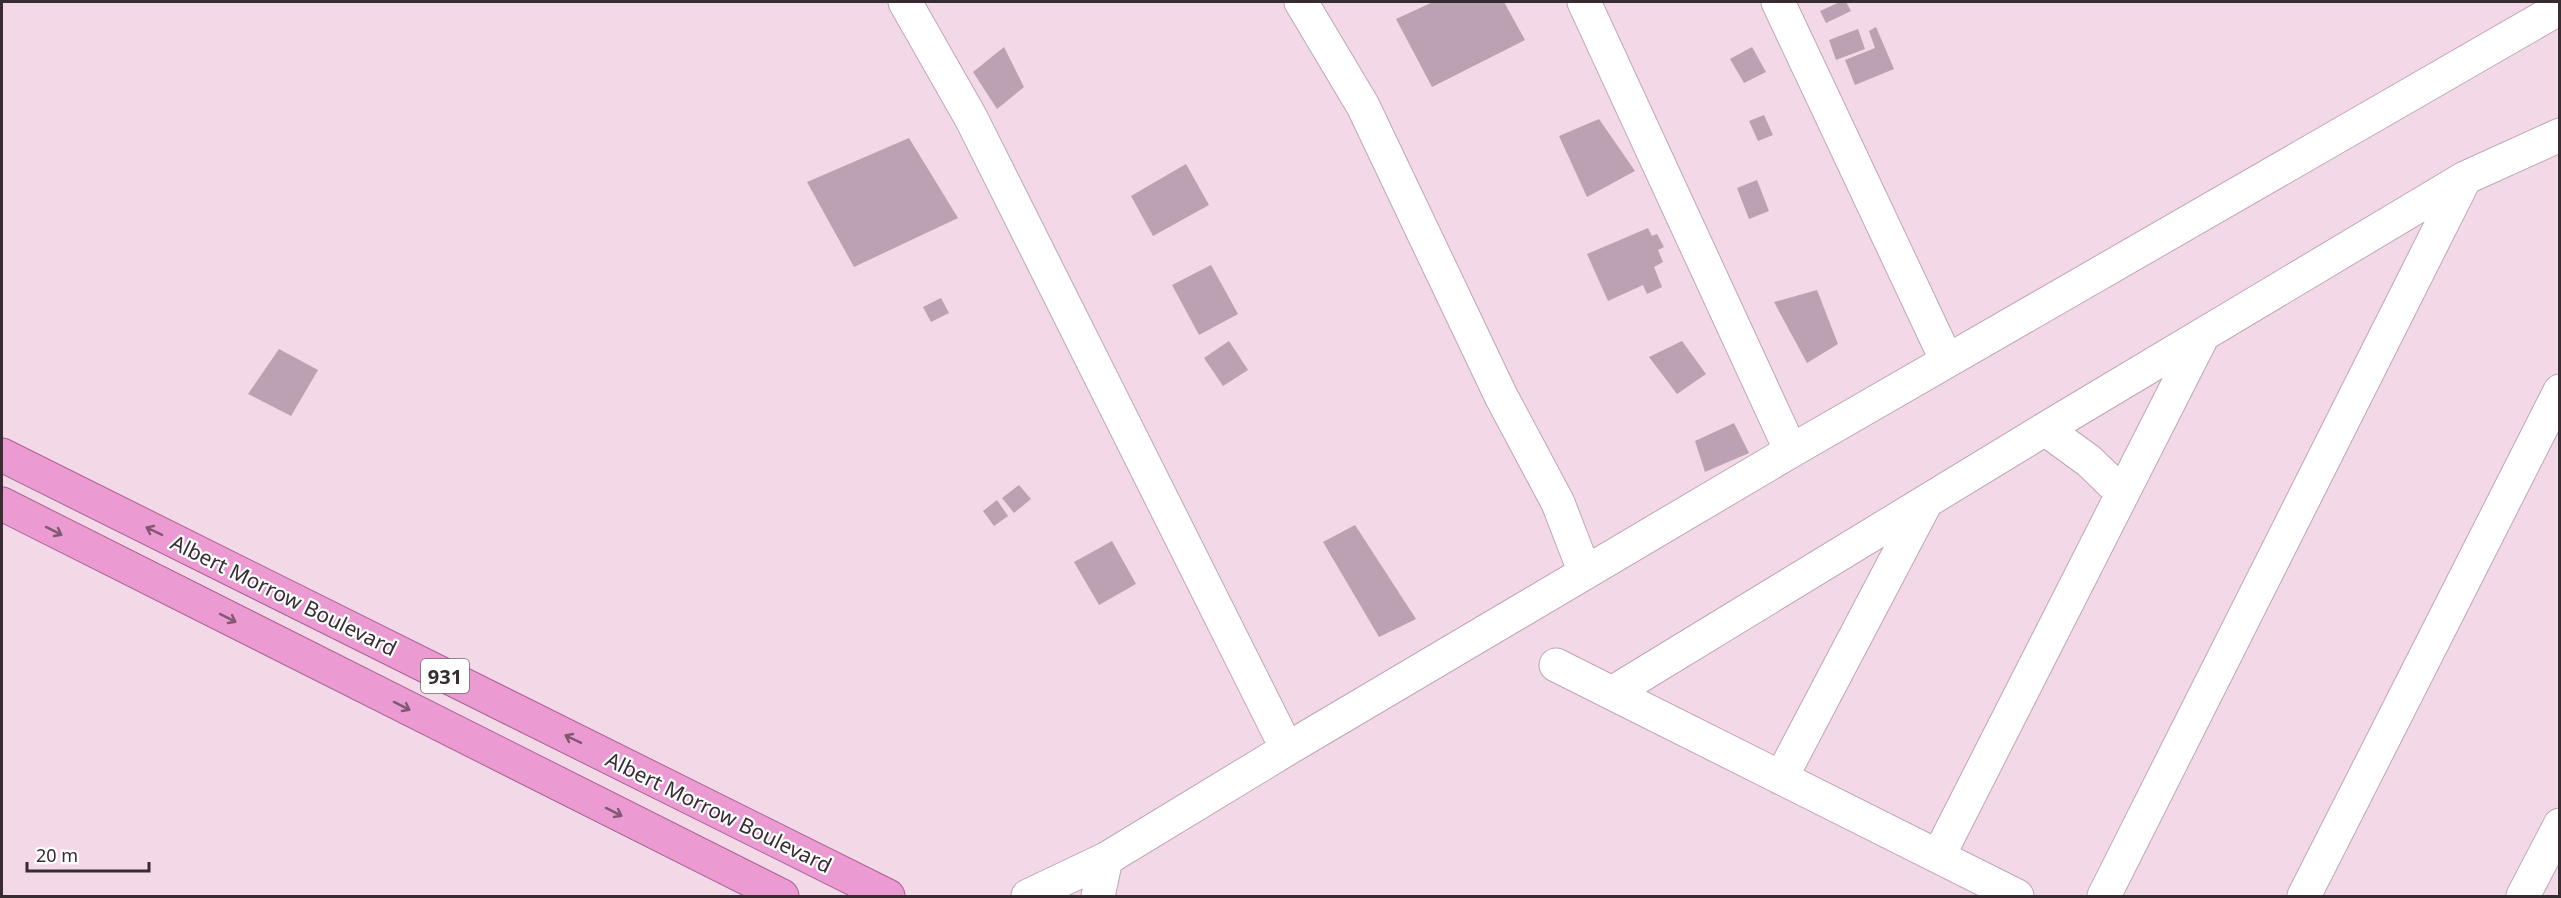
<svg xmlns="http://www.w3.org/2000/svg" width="2561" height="898" font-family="'Noto Sans',sans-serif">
<rect width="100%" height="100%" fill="#f3d8e8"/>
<!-- building -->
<path fill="#bba1b1" d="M1433,2h71l21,38 -93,47 -36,-68z
M1840,2h6l5,9 -25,12 -6,-12z
M1876,27l18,42 -39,16 -10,-25 30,-12 -6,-17z
M1858,29l7,20 -29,11 -7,-20z
M1004,47l20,40 -27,22 -24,-37z
M1752,47l14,25 -22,11 -14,-24z
M1764,115l9,20 -15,6 -9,-20z
M1599,119l36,52 -48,26 -28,-61z
M909,138l49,80 -104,49 -47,-85z
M1186,164l23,41 -56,31 -22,-40z
M1757,180l12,31 -20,8 -12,-31z
M1648,228l4,8 5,-2 7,13 -6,3 5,12 -9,5 8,20 -15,7 -4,-9 -35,16 -21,-47z
M1211,265l27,49 -39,21 -27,-50z
M1817,290l21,54 -31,19 -33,-61z
M941,298l8,15 -18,9 -8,-15z
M1229,341l19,29 -25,16 -19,-28z
M1682,341l24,33 -29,20 -28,-37z
M279,349l39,21 -27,46 -43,-22z
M1734,423l15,30 -44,19 -10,-31z
M1019,485l12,14 -17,14 -12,-15z
M997,500l11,16 -14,10 -11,-15z
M1355,525l61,94 -37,18 -56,-95z
M1112,541l24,43 -37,21 -25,-43z"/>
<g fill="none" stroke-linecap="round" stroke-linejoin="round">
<defs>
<path id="minor" d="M905,2l66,116 316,631
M1301,2l62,104 138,290 57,107 27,70
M1584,2l207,449
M1778,2l169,359
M2045,429l44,32 33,32
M1556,665l461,231
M1612,693l433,-264 420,-251 95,-43
M1781,778l145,-276
M1939,855l263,-518
M1028,896l78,-37 181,-110 504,-298 769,-443
M1098,896l8,-37
M2104,896l361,-718
M2304,896l256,-505
M2523,896l37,-71"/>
<path id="trunk" d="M2,455l886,441
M2,504l780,392"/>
</defs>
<!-- minor casing -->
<use href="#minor" stroke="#bfa6b5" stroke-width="35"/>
<!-- trunk casing -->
<use href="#trunk" stroke="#aa6393" stroke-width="35"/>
<!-- minor -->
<use href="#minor" stroke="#fff" stroke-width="33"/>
<!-- trunk -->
<use href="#trunk" stroke="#ec9ad2" stroke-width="33"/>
</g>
<!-- one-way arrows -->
<defs><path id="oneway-shaft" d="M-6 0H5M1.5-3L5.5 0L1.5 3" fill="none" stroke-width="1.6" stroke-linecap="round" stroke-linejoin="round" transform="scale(1.5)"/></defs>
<g stroke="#7f5872">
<use href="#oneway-shaft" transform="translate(54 531) rotate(27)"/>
<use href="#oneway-shaft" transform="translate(154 531) rotate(-154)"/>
<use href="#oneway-shaft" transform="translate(228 618) rotate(27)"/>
<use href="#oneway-shaft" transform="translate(402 706) rotate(27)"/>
<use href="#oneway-shaft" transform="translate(573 739) rotate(-154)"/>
<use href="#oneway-shaft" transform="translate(614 812) rotate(27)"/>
</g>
<g text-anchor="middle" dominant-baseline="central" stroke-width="4.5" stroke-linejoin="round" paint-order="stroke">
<!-- shield labels -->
<rect fill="#fff" stroke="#726b70" stroke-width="1.5" x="421" y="659" width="48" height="34" rx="4.5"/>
<g font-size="20" font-weight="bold" fill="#362c32">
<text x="445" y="676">931</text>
</g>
<!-- street labels -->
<g font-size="21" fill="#362c32" stroke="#fff">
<text transform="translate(284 595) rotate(26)">Albert Morrow Boulevard</text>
<text transform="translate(719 812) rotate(26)">Albert Morrow Boulevard</text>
</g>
</g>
<!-- border -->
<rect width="2561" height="898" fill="none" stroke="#362c32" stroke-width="6"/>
<!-- scale -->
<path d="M27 862v9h122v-9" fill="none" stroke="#362c32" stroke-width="3"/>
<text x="36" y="862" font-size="18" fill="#362c32" stroke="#ffffff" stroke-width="4.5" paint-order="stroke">20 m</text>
</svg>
